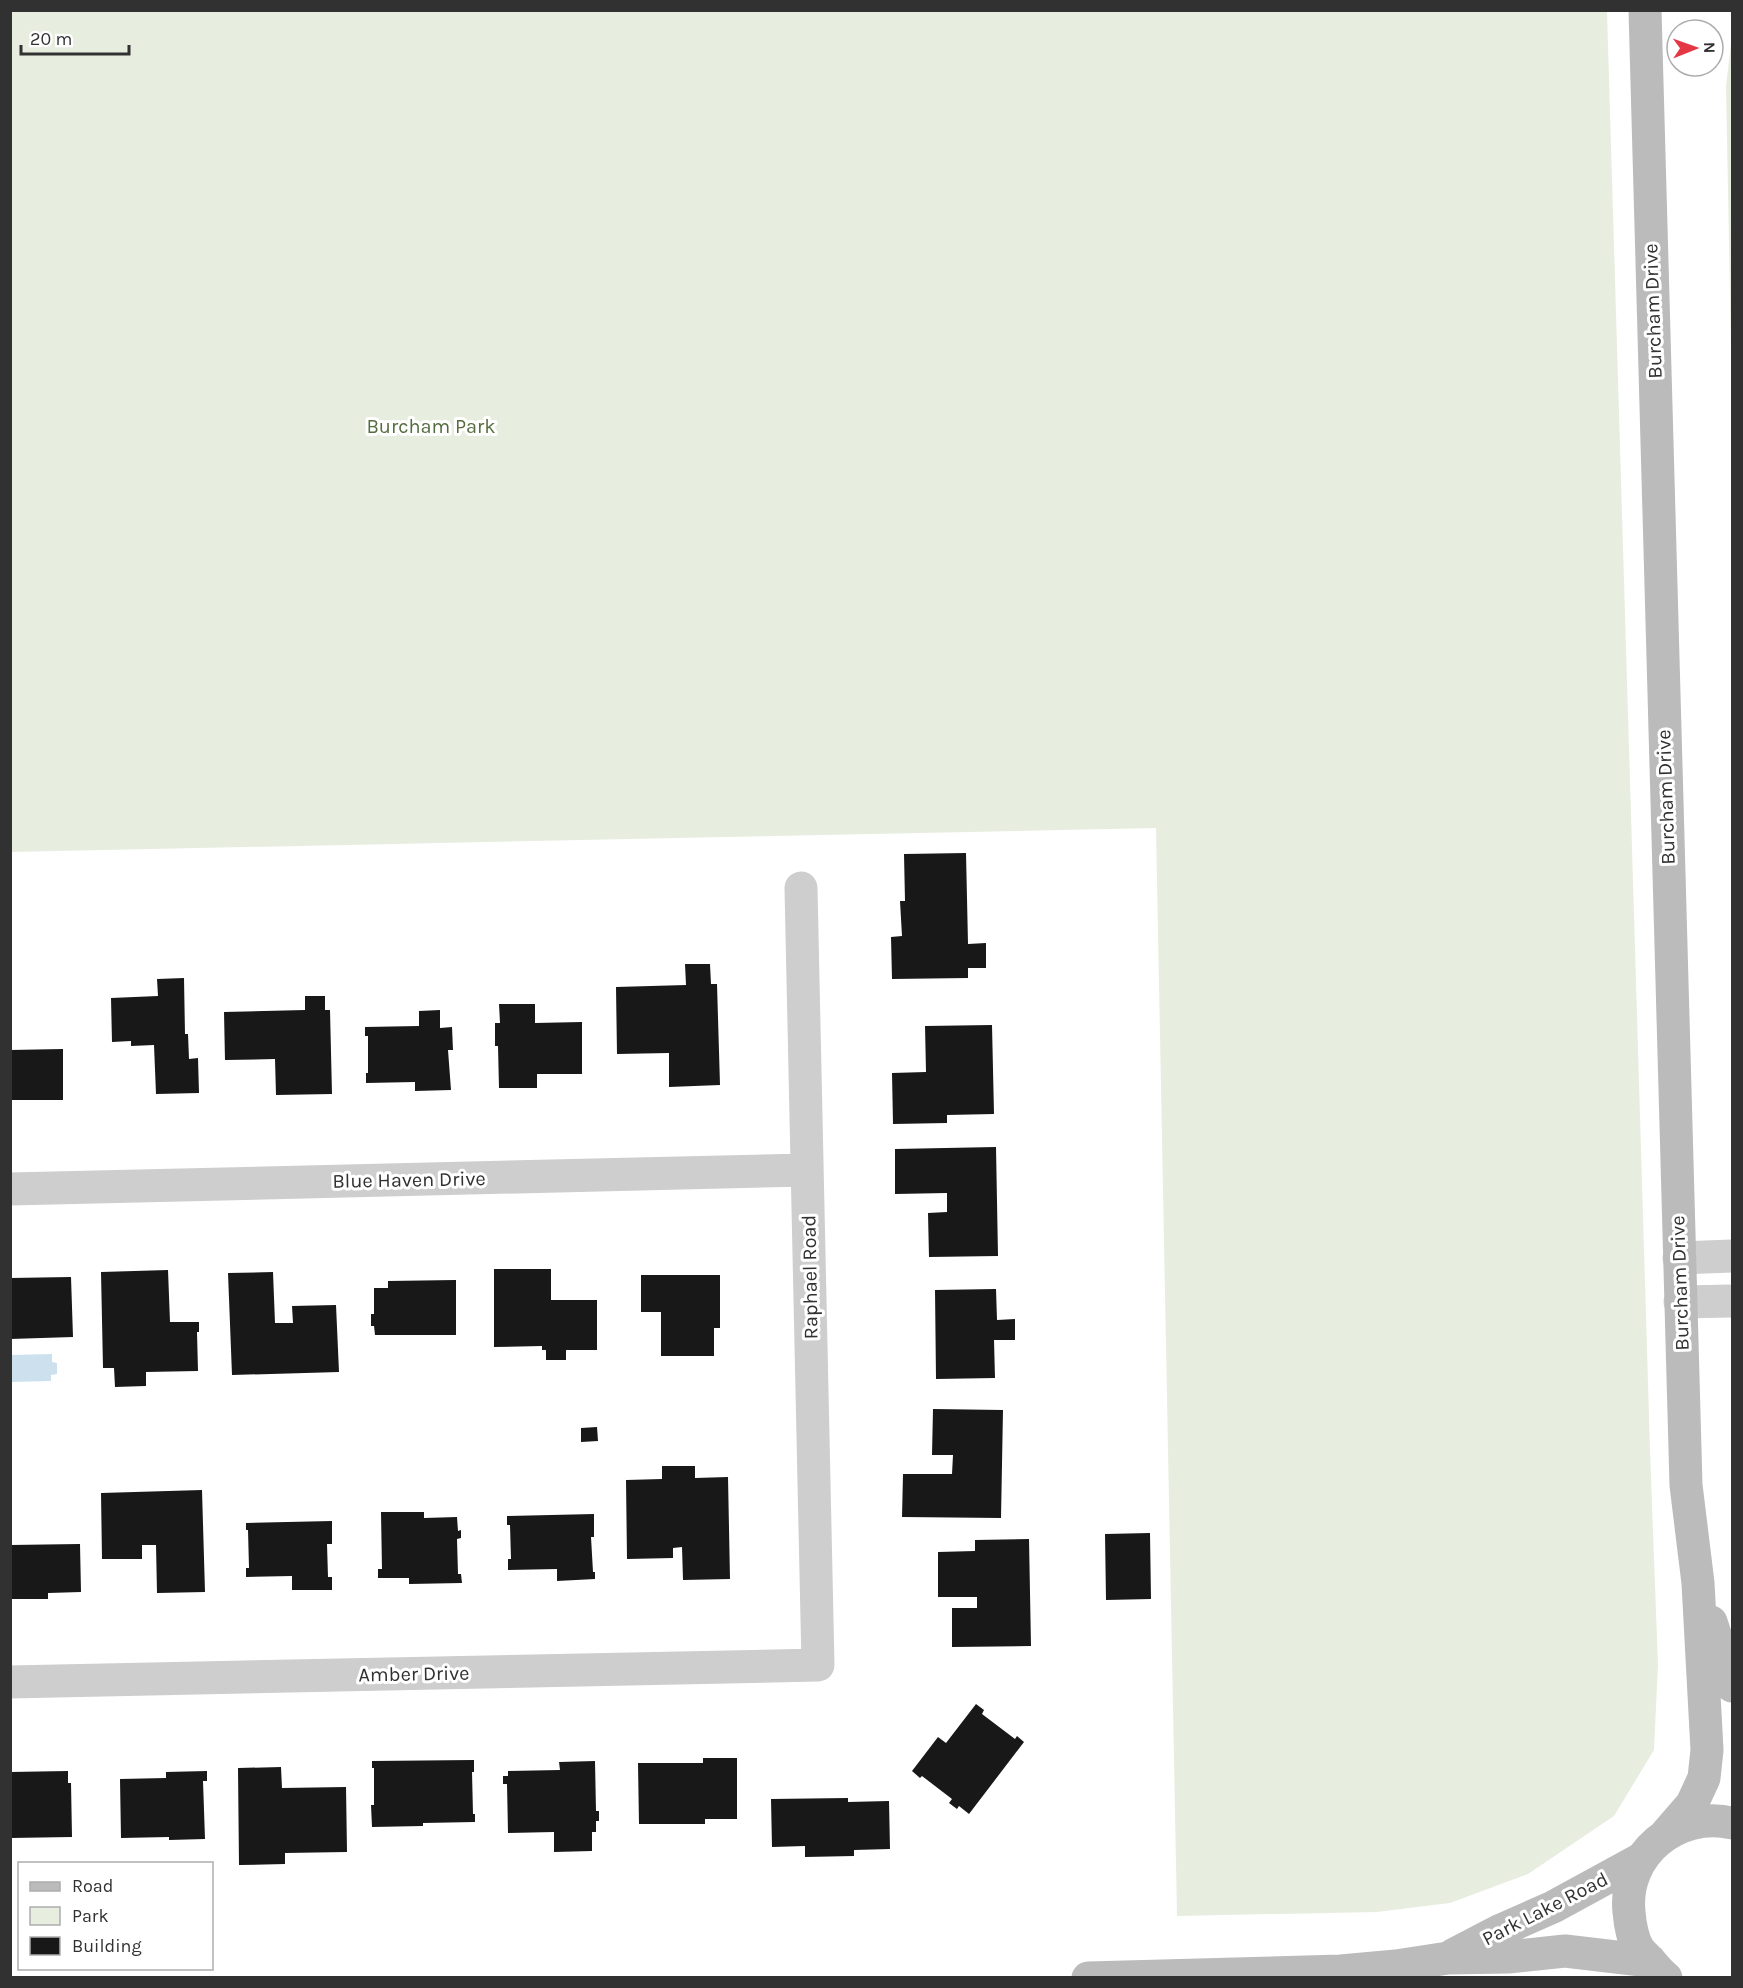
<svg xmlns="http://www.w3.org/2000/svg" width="1743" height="1988" font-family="Karla,sans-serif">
<rect width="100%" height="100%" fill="#fff"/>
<!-- green -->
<path fill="#e7eedf" d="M10,11h1597l43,1439 8,215 -4,85 -40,66 -86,58 -78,29 -73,9 -200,4 -21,-1088 -1145,24z
M1732,35v366l-6,-315z"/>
<!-- water -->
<path fill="#cce1ed" d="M52,1354v8l5,1v11l-6,1v6l-40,1v-27z"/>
<!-- building -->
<path fill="#181818" d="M966,853l2,91 18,-1v25h-18v10l-76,1 -1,-42 11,-1 -2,-35h5l-1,-47z
M685,964h25l1,20h6l3,101 -51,2v-34l-52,1 -1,-67 70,-2z
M184,978l1,56h3l1,25 9,-1 1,35 -43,1 -2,-49 -23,1v-5l-19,1 -1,-44 47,-2 -1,-17z
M305,996h20v14h5l2,84 -56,1 -1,-36 -50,1 -1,-48 81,-2z
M499,1004h36v19l47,-1v52h-45v14h-38l-1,-42h-3v-23h5z
M440,1010v18l12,-1 1,23h-5l3,40 -36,1v-9l-49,1v-10h2v-37h-3v-9l54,-1v-15z
M992,1025l2,89 -47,1v8l-54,1 -1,-51 34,-1 -1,-46z
M63,1049v51h-53v-50z
M996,1147l2,109 -69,1 -1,-44 19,-1v-19l-52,1v-45z
M494,1269h57v31h46v50h-31v10h-20v-10h-4v-4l-48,1z
M168,1270l2,52h29v10h-2l1,39 -52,1v14l-31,1 -1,-19h-11l-2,-96z
M273,1272l2,51h18l-1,-17 44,-1 3,67 -107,3 -4,-102z
M641,1275h79v53h-6v28h-53v-44h-20z
M71,1277l2,60 -63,2v-61z
M456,1280v55h-81l-1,-9h-3v-12h3v-26h14v-7z
M996,1289l1,31 18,-1v21h-21l1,38 -59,1 -1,-89z
M933,1409l70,1 -2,108 -99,-1 1,-43h49l1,-19h-21z
M597,1427l1,14 -17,1v-14z
M662,1466h33v12l33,-1 2,102 -47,1 -1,-33 -9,1v10l-46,1 -1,-79 36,-1z
M202,1490l3,102 -48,1 -1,-48h-14v14h-40l-1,-66z
M381,1512h43v6l33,-1 1,14 3,-1v8l-4,1 1,35h3l1,9 -53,1v-6h-31v-9h4z
M594,1514v23h-3l2,35h2v7l-38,2v-12l-49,1v-11h3l-1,-34h-3v-9z
M332,1521v23h-5l1,33h4v13h-40v-14l-46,1v-9h3l-1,-38h-2v-7z
M1150,1533l1,66 -45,1 -1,-66z
M1029,1539l2,107 -79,1v-39h25v-11h-39v-45l37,-1v-11z
M80,1544l1,48 -33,1v6h-38v-54z
M976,1704l8,6 -2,4 33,25 2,-3 7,6 -55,72 -10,-8 -2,3 -8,-6 3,-4 -30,-23 -2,2 -8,-7 26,-34 8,6z
M703,1758h34v61h-32v5h-66l-1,-61h65z
M474,1760v12h-2l1,42h2v8l-52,1v3l-51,1 -1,-22h3v-37h-2v-7z
M595,1761l1,50h3v10h-3v11h-4v19l-38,1v-20l-46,1 -1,-49h-4v-8h5v-5l52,-1 -1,-8z
M281,1767l1,21 64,-1 1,65 -62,1v11l-46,1 -1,-97z
M68,1771v12h3l1,54 -62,1v-66z
M207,1771v10h-4l2,58 -36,1v-3l-48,1 -1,-59 46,-1v-6z
M848,1798v4l41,-1 1,48 -36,1v6l-49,1v-11l-33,1 -1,-48z"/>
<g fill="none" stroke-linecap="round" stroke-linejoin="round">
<!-- street -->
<path stroke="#cecece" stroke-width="33" d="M10,1189l797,-19
M1679,1258l53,-2
M1680,1302l52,-1
M10,1682l808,-17 -17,-777"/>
<!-- secondary -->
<path stroke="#bbb" stroke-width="33" d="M1645,10l41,1475 12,98 9,167 -3,28 -12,26 -26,30
M1711,1622l21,64
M1453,1955l48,-25 52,-23 88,-48
M1088,1978l253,-7 55,-5 52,-8 60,-1 57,-6 85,10
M1666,1978c-6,-5 -11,-11 -16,-17 -4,-4 -9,-8 -12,-13 -6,-11 -8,-24 -9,-36 -6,-57 48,-102 103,-89"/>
</g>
<g text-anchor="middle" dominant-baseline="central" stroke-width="6" stroke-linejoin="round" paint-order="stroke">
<!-- street labels -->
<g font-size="20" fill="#313131" stroke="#fff">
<text transform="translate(1653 311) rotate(-92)">Burcham Drive</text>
<text transform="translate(1666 797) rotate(-92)">Burcham Drive</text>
<text transform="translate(409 1180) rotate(-1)">Blue Haven Drive</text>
<text transform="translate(810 1277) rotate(-91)">Raphael Road</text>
<text transform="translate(1680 1283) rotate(-92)">Burcham Drive</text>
<text transform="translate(414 1674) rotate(-1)">Amber Drive</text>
<text transform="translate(1545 1909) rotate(-27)">Park Lake Road</text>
</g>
<!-- park labels -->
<g font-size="20" fill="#556d3e" stroke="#fff">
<text x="431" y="426">Burcham Park</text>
</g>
</g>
<!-- border -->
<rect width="1743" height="1988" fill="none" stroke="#313131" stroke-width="24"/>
<!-- legend -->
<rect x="18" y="1862" width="195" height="108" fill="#ffffff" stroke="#adadad" stroke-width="1.5"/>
<rect x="30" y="1882" width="30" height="9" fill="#bbbbbb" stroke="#adadad" stroke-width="1.5"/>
<text x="72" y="1892" font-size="18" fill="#313131">Road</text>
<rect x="30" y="1907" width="30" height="18" fill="#e7eedf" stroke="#adadad" stroke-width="1.5"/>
<text x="72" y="1922" font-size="18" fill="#313131">Park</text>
<rect x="30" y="1937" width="30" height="18" fill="#181818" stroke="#adadad" stroke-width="1.5"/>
<text x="72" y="1952" font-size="18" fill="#313131">Building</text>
<!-- north arrow -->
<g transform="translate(1695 48) rotate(89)"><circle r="28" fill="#ffffff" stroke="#adadad" stroke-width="1.5"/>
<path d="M0-4.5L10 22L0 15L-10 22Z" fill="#e53646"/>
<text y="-9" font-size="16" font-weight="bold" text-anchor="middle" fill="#313131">N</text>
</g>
<!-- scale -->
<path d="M21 45v9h108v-9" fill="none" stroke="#313131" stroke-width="3"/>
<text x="30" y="45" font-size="18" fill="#313131" stroke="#ffffff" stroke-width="4.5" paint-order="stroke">20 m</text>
</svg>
